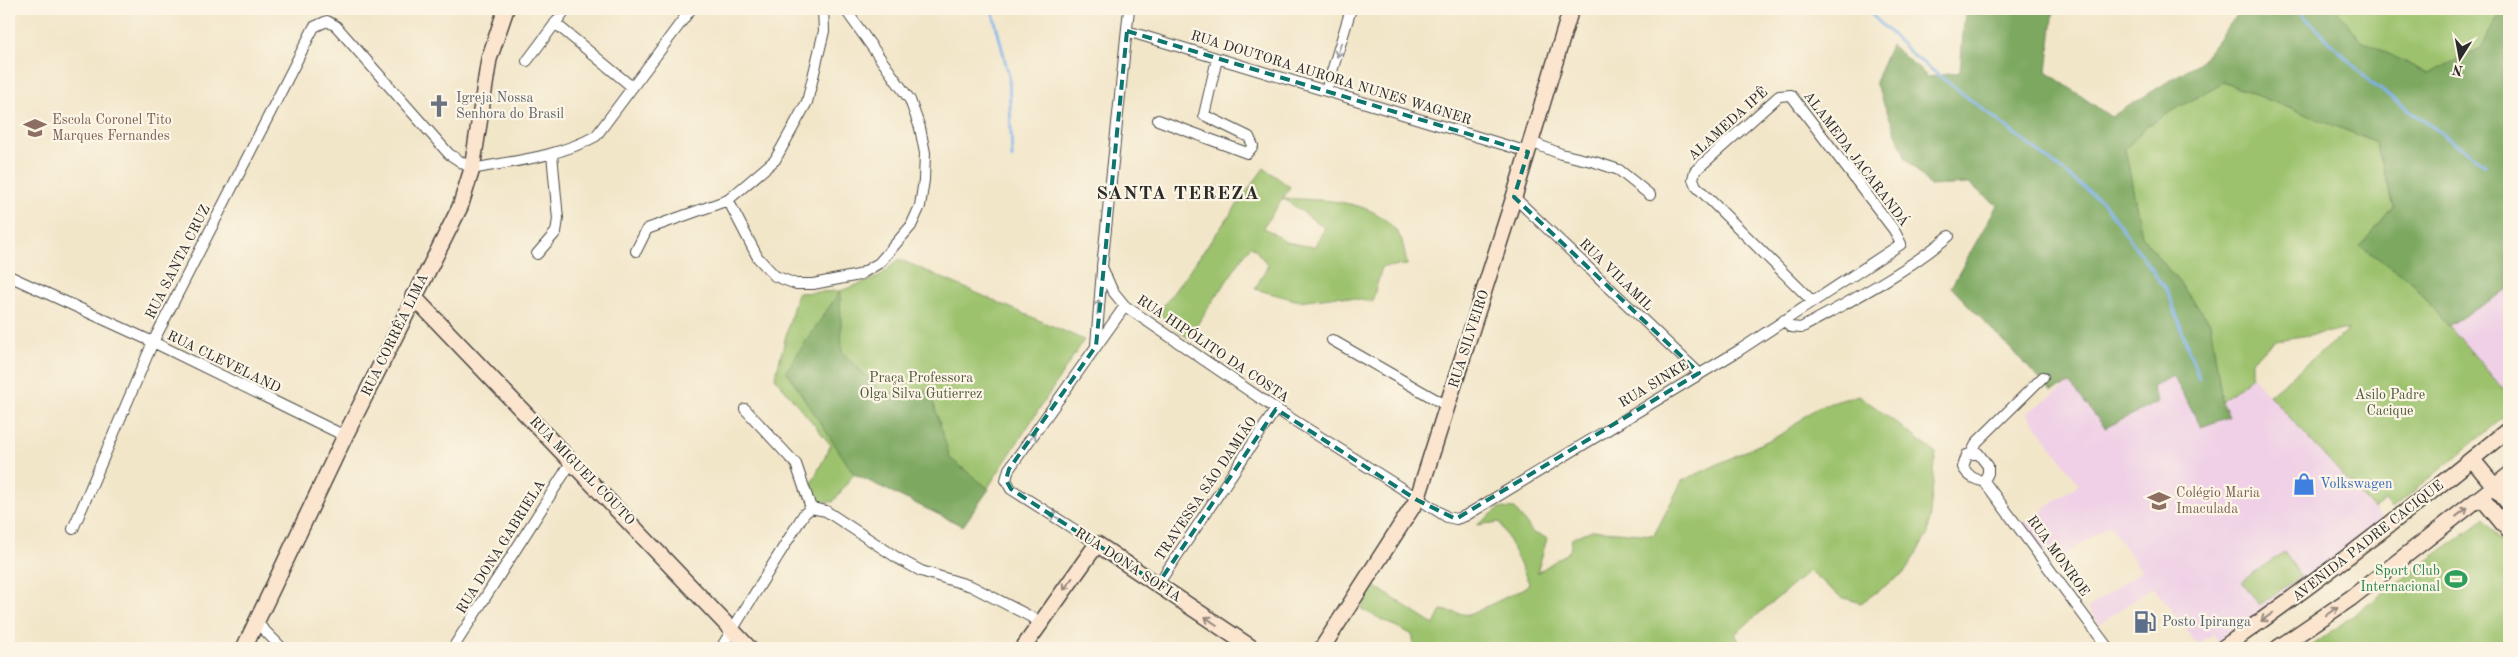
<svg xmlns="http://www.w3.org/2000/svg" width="2518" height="657" font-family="'Old Standard TT',serif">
<rect width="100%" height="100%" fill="#fcf5e5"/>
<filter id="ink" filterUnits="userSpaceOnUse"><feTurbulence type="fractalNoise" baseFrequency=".02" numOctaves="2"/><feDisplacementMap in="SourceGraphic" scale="10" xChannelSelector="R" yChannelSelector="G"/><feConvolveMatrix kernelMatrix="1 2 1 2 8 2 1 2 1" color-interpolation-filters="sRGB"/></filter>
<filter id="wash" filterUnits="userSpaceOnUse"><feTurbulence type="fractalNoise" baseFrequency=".0096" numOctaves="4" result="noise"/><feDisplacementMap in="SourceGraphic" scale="20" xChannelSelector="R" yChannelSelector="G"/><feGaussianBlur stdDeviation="1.12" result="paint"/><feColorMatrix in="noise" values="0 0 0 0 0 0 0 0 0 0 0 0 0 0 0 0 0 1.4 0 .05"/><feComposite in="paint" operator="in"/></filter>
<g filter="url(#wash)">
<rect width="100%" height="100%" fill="#f2e6c9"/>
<!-- built -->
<path fill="#efd0e6" d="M2509,289v107l-61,-70z
M2173,376l49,25 30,-25 130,142 -66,55 -97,69 -6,-8 -16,11 -44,-59 -53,38 -12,-16 53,-38 -32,-45 -56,39 -29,-40 55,-40 -52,-71 42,-29 89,18 -6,-15z"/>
<!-- green -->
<path fill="#9cc26d" stroke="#64764c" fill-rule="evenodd" d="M2281,9h228v254z
M2223,82l153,60 18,65 -33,39 49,34 99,116v17l-117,96 -7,-8 -11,8 -105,-114 80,-66 -73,11 -24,20v16l-30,25 -12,-79 -68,-86 -17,-87 23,-24z
M1264,168l26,19 -7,11c40,3 92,-1 116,37 5,8 6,21 8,30l-25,2 -10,35 -34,-6 -39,5 -44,-12 13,-24 -17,-20 -63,93 -31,-23zM1283,198l42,30 -11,19 -28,-5 -23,-15z
M899,259l185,81 -121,186 -109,-52 -21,28 -21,-1 -4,-11 23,-45 -56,-67 22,-85 43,-2 39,-14z
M1859,395l77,58 -8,81 -23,38 -44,31 -20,-6 -32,-26 -74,63 8,14h-330v-13l-52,-26 12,-24 61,40 7,-15 28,5 56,-27 4,-5 -29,-61 -23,3 23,-17 15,1 18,24 14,5 -10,35 33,-22 2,-13 20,-8 62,5 28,-54 102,-48 33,-26z
M2484,519l25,32v57l-4,9 4,6v25h-200z
M2284,552l17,24 -42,29 -17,-24z"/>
<!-- forest -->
<path fill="#7da860" stroke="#546a46" d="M1965,9h89l-7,63 64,45 90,-56 41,-52h94l24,30 68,35 53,-26 21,-39h7v280l-61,37 -38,-46 -50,-34 34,-39 -18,-65 -153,-60 -75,43 -23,24 17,87 68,86 12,79 7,16 -28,10 -28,-51 -21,11 6,15 -53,26 -35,-44 -19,7 -100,-104 46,-82 -28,-21 -39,2 -24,-28 -31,-76 16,-37 37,32 32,-5z
M840,291l2,61 42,42 46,-3 20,67 39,31 -26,37 -109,-52 -68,-103z"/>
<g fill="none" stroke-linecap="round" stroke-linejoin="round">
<!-- stream -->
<path stroke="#7bb0e9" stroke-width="3" d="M992,9l17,67 3,82
M1866,9l48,47 190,147 65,91 30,85
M2297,9l74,74 115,82"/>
</g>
</g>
<g filter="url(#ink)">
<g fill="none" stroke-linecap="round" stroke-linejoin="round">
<defs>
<path id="street" d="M1129,9l-27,258 10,23 13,16 151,103 171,108 9,2 9,-3 273,-165 163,-107 -7,-14 -103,-135 -12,1 -84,75 -2,8 3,7 116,115
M555,23l77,64
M1127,31l401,121
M527,61l39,-52
M1326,91l25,-82
M1158,120l89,33 6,-7 -4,-9 -45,-22 13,-56
M1531,142l30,12 34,8 24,8 31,25
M1514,197l185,176
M728,200l30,58 17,18 21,8h17l46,-9 20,-12 32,-37 9,-20 4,-26 1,-27 -5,-25 -10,-28 -65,-91
M636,251l11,-22 81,-29 47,-40 32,-58 17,-71 -1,-22
M537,254l19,-22 2,-13 -6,-65
M9,276l144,66 192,94
M1784,320l7,7 10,1c51,-28 104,-55 148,-92
M1332,340l115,66
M1096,345l6,-75
M745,409l51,55 15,44
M1972,452l5,-10 66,-65
M1984,481l4,-8v-7l-10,-13 -11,2 -4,12c5,9 11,13 21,14l124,167
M811,508l15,3 73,48 22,12 50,15 70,36
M73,529l80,-187 161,-315 13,-6 9,5 113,128 23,15c42,-8 86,-12 124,-33l95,-127
M1097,544l-86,-55 -5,-9 3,-11 116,-163
M1158,584l118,-175
M256,622l26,26
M453,648l119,-187
M721,648l83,-134 7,-6"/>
<path id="secondary" d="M413,296l336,352
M2472,459l37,45
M2481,497l28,34
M244,648l101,-212 115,-229 12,-38 17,-110 17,-50
M1023,648l74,-104 155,104
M1322,648l95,-148 97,-303 57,-188
M2223,648c98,-69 193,-143 286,-219
M2278,648l73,-50 158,-123"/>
</defs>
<!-- street casing -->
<use href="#street" stroke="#494743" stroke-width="12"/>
<!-- secondary casing -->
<use href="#secondary" stroke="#494743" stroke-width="18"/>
<!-- street -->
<use href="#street" stroke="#fff" stroke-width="10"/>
<!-- secondary -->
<use href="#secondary" stroke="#fce5cf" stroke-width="15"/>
</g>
<!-- one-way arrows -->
<defs><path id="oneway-shaft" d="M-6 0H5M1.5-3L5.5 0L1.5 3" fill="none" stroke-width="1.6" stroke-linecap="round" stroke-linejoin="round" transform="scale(1.25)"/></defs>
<g stroke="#a0a0a0">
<use href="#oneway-shaft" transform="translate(1339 50) rotate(107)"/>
<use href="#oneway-shaft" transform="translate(1098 307) rotate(-85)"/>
<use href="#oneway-shaft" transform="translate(1031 438) rotate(-54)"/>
<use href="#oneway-shaft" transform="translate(1056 517) rotate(-147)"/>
</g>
<g stroke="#94887d">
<use href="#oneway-shaft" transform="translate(2462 512) rotate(-38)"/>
<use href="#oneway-shaft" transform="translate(1068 584) rotate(126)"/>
<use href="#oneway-shaft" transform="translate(2332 611) rotate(-35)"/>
<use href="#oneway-shaft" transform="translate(2267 617) rotate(145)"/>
<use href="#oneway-shaft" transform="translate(1211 621) rotate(-145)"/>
</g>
</g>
<!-- marked area -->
<path fill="none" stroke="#0f766e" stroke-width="4" stroke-dasharray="10 6" stroke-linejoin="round" d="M1127,31l401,121 -14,45 185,176 -243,146 -39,-19 -141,-91 -118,175 -147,-95 -5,-9 3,-11 87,-123z"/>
<!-- icons -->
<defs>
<symbol id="church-bare" viewBox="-9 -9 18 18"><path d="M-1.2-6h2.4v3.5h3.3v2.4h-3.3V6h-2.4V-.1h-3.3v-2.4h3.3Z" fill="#6b7280" stroke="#fcf5e5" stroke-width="2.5" paint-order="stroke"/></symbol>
<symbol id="school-bare" viewBox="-9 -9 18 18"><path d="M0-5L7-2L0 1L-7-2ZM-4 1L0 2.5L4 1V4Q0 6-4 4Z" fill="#8d6e63" stroke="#fcf5e5" stroke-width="2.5" paint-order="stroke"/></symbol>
<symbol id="shop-bare" viewBox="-9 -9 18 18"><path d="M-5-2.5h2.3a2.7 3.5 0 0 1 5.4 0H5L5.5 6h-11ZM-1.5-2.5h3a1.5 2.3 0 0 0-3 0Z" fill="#3f7fe0" stroke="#fcf5e5" stroke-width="2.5" paint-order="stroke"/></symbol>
<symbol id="stadium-bare" viewBox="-9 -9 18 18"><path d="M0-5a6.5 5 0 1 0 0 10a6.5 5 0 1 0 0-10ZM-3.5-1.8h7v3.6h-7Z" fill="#2e9e5b" stroke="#fcf5e5" stroke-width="2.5" paint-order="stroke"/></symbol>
<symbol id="fuel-bare" viewBox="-9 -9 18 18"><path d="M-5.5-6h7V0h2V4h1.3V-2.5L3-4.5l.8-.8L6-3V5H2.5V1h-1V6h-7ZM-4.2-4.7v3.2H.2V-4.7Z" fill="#5c6f8a" stroke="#fcf5e5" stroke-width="2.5" paint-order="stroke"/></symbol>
</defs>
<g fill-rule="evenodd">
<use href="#church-bare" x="423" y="90" width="32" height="32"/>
<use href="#school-bare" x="19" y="112" width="32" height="32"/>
<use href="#shop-bare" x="2288" y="468" width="32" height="32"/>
<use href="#school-bare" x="2143" y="485" width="32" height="32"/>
<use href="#stadium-bare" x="2440" y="563" width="32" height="32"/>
<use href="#fuel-bare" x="2129" y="606" width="32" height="32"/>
</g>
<g text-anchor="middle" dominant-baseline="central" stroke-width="4.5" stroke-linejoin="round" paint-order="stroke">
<!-- street labels -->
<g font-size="14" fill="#2b2b2b" stroke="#fcf5e5">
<text transform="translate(1331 78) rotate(17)">RUA DOUTORA AURORA NUNES WAGNER</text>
<text transform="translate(1728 124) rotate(-42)">ALAMEDA IPÊ</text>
<text transform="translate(1856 159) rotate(53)">ALAMEDA JACARANDÁ</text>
<text transform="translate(178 262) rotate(-63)">RUA SANTA CRUZ</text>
<text transform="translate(1616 275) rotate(44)">RUA VILAMIL</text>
<text transform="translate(395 335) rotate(-64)">RUA CORRÊA LIMA</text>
<text transform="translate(1469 339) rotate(-72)">RUA SILVEIRO</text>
<text transform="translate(1213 349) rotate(34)">RUA HIPÓLITO DA COSTA</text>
<text transform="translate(224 362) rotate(26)">RUA CLEVELAND</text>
<text transform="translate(1654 384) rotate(-31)">RUA SINKE</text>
<text transform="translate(582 471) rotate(46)">RUA MIGUEL COUTO</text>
<text transform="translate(1206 489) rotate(-56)">TRAVESSA SÃO DAMIÃO</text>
<text transform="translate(2368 541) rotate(-38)">AVENIDA PADRE CACIQUE</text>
<text transform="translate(501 547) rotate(-58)">RUA DONA GABRIELA</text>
<text transform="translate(2058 556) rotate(54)">RUA MONROE</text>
<text transform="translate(1128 565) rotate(33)">RUA DONA SOFIA</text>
</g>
<!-- worship labels -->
<g font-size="14" fill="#5b616d" stroke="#fcf5e5" text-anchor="start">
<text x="456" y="98">Igreja Nossa<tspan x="456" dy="16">Senhora do Brasil</tspan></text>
</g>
<!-- education labels -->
<g font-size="14" fill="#785e54" stroke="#fcf5e5" text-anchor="start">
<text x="52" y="120">Escola Coronel Tito<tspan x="52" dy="16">Marques Fernandes</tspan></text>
<text x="2176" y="493">Colégio Maria<tspan x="2176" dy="16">Imaculada</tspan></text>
</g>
<!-- park labels -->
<g font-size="14" fill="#4d583f" stroke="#fcf5e5">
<text x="921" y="378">Praça Professora<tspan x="921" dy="16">Olga Silva Gutierrez</tspan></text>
<text x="2390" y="395">Asilo Padre<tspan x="2390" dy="16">Cacique</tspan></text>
</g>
<!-- shop labels -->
<g font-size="14" fill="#366cbe" stroke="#fcf5e5" text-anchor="start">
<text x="2320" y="484">Volkswagen</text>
</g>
<!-- leisure labels -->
<g font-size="14" fill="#27864d" stroke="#fcf5e5" text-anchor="end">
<text x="2440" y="571">Sport Club<tspan x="2440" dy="16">Internacional</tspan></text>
</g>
<!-- service labels -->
<g font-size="14" fill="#4e5e75" stroke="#fcf5e5" text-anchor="start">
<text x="2162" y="622">Posto Ipiranga</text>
</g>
<!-- district labels -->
<g font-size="19" font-weight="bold" letter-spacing="1" fill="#2b2b2b" stroke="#fcf5e5">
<text x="1178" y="194">SANTA TEREZA</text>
</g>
</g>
<!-- margin -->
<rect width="2518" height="657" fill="none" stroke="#fcf5e5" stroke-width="30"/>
<!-- north arrow -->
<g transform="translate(2460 58) rotate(191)" stroke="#fcf5e5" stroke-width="4" paint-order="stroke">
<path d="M0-4L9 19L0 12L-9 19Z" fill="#2b2b2b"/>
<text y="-8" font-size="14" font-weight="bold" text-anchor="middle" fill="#2b2b2b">N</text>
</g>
</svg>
